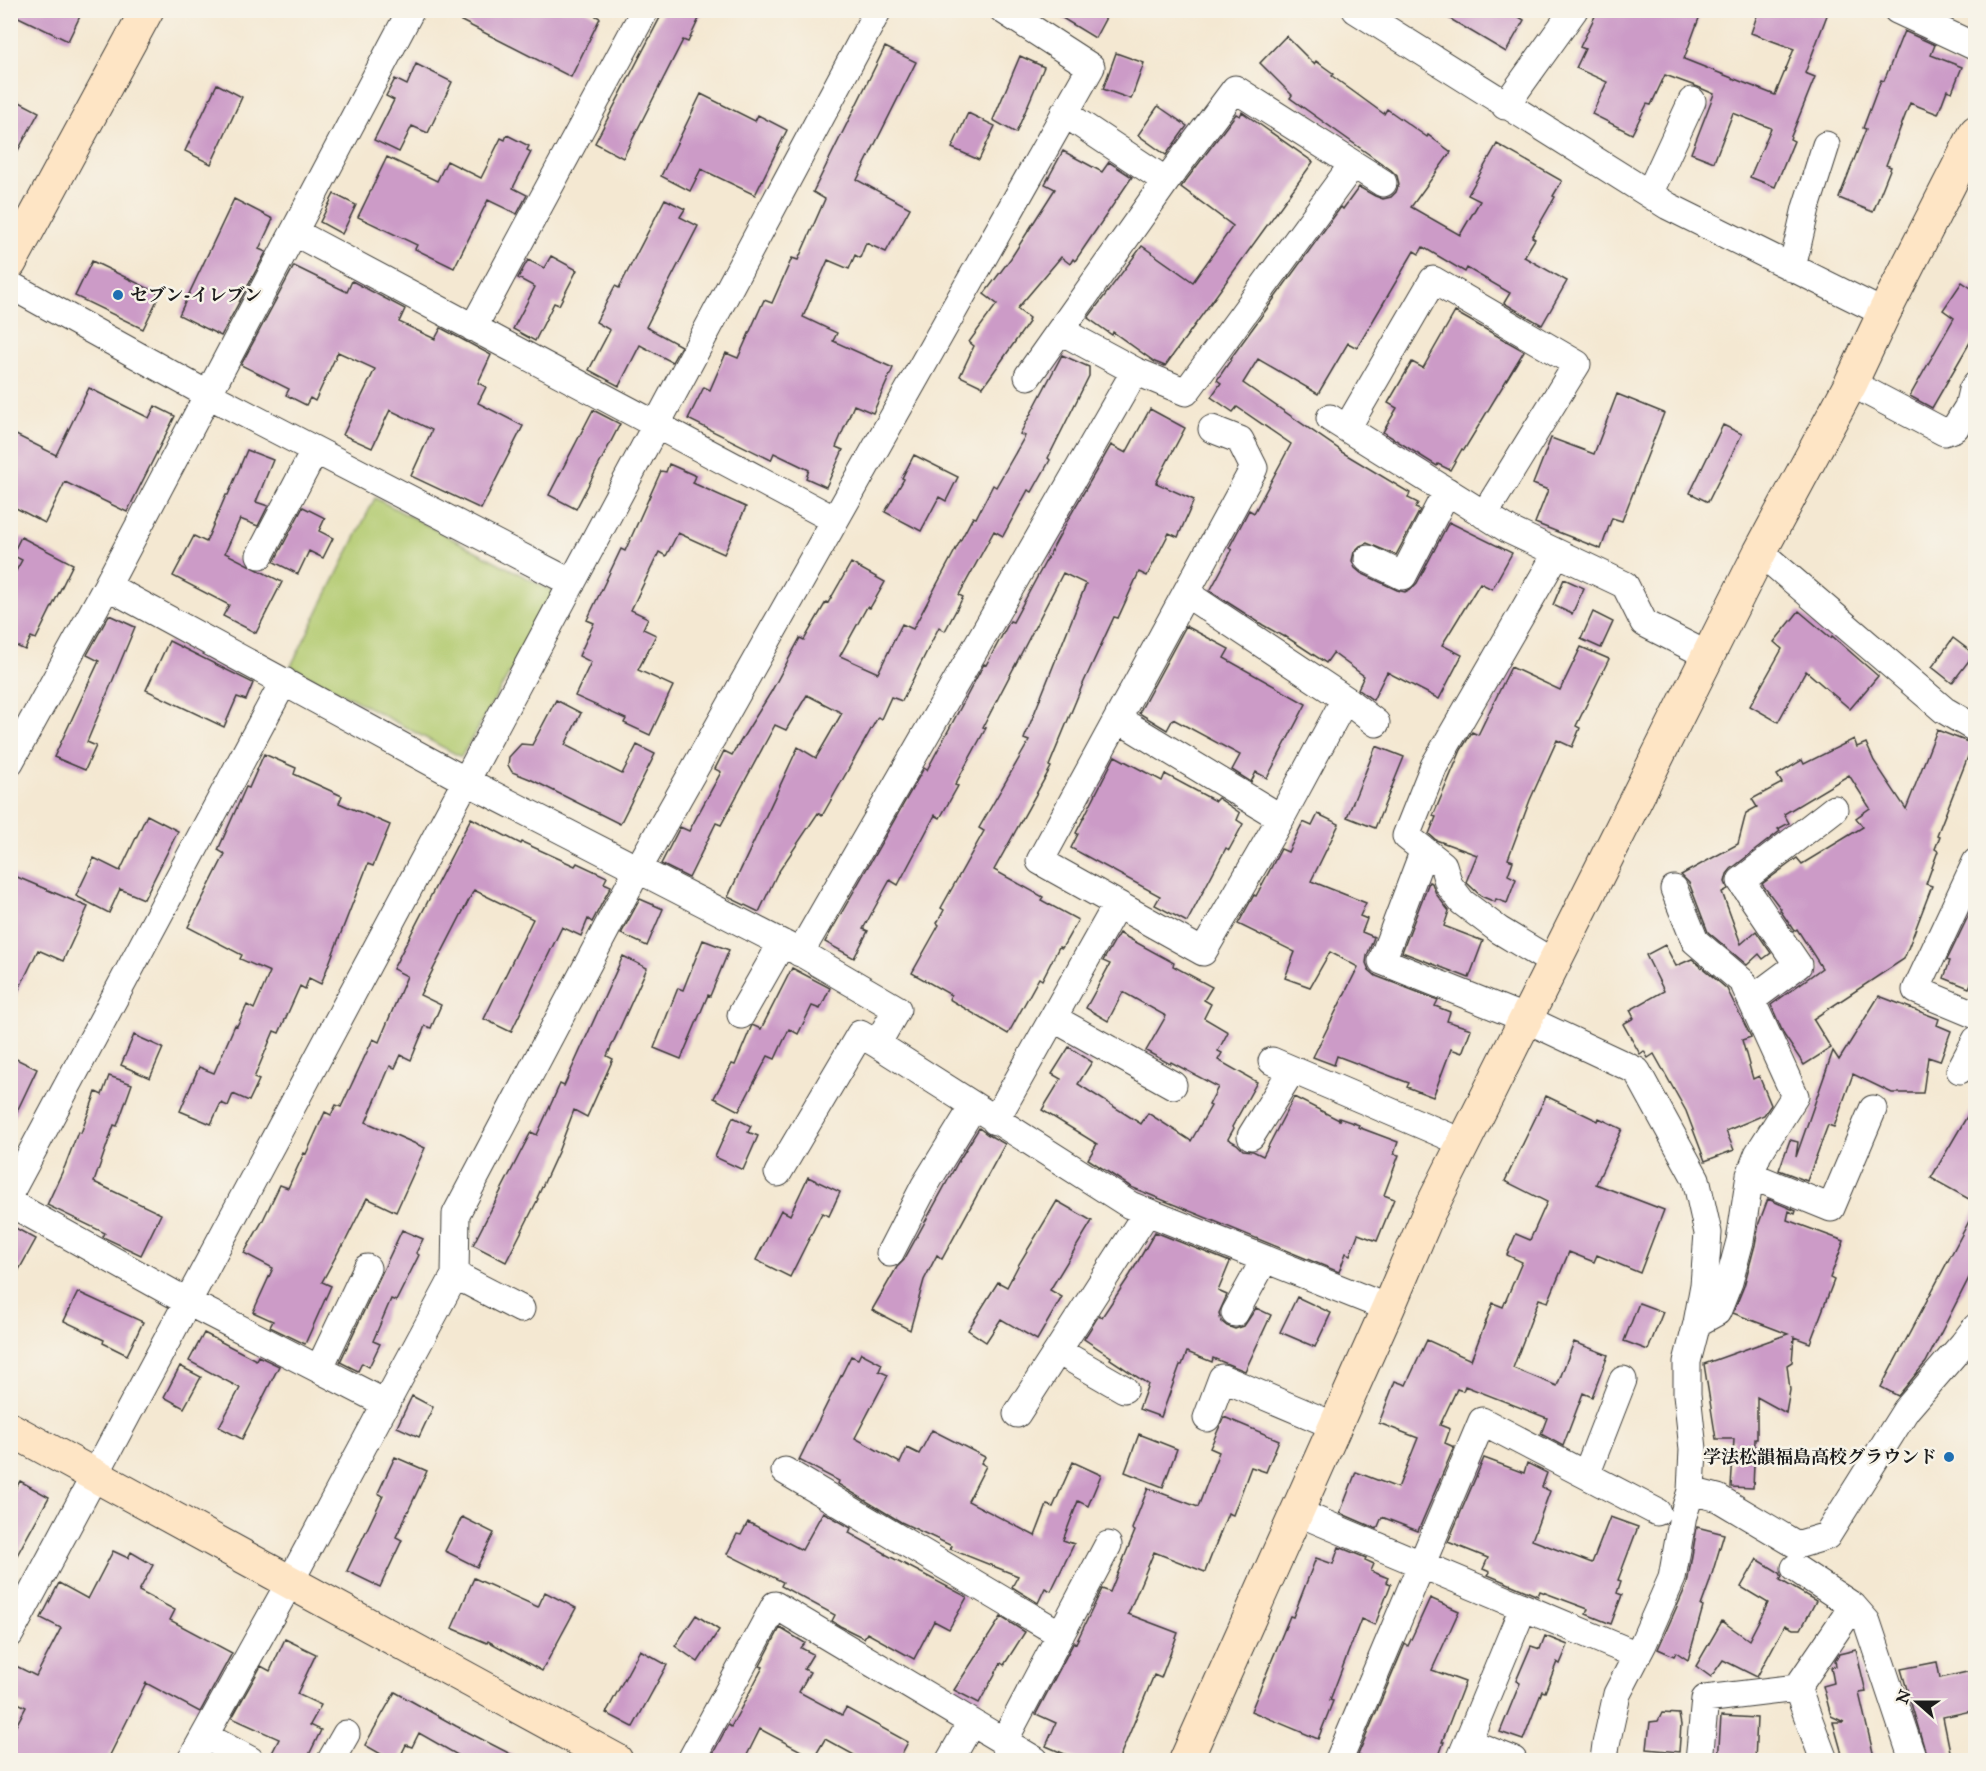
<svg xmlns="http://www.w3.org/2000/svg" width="1986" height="1771" font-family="'IM FELL Great Primer','Noto Serif JP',serif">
<rect width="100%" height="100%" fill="#f7f3e8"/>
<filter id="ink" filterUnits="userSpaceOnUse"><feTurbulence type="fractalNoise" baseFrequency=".0167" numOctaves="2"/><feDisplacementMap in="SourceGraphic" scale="12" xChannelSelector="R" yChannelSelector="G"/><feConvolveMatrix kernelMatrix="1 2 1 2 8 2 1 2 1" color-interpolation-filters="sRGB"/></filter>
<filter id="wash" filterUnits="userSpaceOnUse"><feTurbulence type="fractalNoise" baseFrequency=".008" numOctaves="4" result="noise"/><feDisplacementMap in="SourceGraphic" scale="24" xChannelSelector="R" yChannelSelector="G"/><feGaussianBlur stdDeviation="1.35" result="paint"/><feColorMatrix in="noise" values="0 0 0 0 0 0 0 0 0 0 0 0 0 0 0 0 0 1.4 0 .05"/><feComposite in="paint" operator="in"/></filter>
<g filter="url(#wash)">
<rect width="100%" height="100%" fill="#f4e8d2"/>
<!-- green -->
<path fill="#b2ca6f" stroke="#677346" stroke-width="1.5" d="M375,498l181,95 -95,164 -170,-91z"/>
<g id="blocks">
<!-- building -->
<path fill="#cc9bc7" d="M10,10h73l-15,31 -58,-28z
M440,10h145l15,8 -29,59z
M664,10h39l-15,32 -5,-2 -60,118 -28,-15z
M1049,10h61l-15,28z
M1435,10h73l16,10 -18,32z
M1598,10h104l-18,49 91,36 19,-46 -43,-16 8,-23h70l-24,63 10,4 -25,62 4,2 -19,46 -25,-10 21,-49 -38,-15 -19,49 -23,-9 23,-59 -16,-7 -33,-12 -14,30 -4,-1 -15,30 -40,-20 15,-32 -31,-14 9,-19 -5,-2z
M1904,31l31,14 -4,10 31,12 -10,25 -5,-2 -9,24 -28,-11 -24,62 5,2 -18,45 -34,-14 27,-69 -3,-1 18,-48 3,1z
M1286,36l28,28 2,-3 18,13 -2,2 52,38 3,-5 40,28 1,-2 23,17 -40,55 49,28 20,-34 -12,-6 29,-51 65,37 -9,15 2,1 -23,40 3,2 -11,18 43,24 -25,44 -38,-22 6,-10 -43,-25 -2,4 -42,-25 -4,7 -5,-3 -57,97 -9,-5 -30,51 -60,-35 -15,24 97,67v1l70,42 -2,5 10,5 -3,5 5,2 -24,45 -29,-12 -7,3 -6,6 -2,9 3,7 6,5 36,17 8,2 6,-3 6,-6 32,-61 63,31 -20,36 -12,-6 -38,62 20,10 -23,44 -52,-27 -14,28 -15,-11 6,-13 -31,-23 -7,10 -41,-27 -1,1 -21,-12 -53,-34 22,-41 -3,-2 20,-38 5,3 37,-69 -54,-37 -4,5 -22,-15 10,-14 -4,-3 15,-22h-1l110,-151 2,2 16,-22 16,9 8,3 8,-2 5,-5 3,-8 -2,-8 -6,-6 -101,-72 2,-3 -32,-32z
M885,47l31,15 -59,118 53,28 -24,44 -20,-9 -6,15 -5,-3 -6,14 -21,-9 -25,57 34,16 -4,8 60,27 -20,45 -19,-8 -18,42 7,3 -17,37 -20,-9 3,-8 -35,-17 -3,7 -83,-41 16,-32 6,3 16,-37 12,5 26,-58 8,3 20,-45 6,2 27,-61 -12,-7z
M1116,53l28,10 -13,36 -28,-10z
M1020,56l24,11 -28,66 -23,-13z
M416,64l36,18 -24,51 -16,-7 -13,26 -25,-12 20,-40 -8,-4 9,-17 12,6z
M217,84l25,13 -31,67 -26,-13z
M701,94l54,27 3,-6 29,15 -32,65 -54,-26 -11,22 -29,-15z
M10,97l29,15 -29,53z
M1158,106l29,20 -21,29 -28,-20z
M1242,112l71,50 -148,204 -10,-4 -42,-30 -1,3 -24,-17 54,-72 51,36 40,-56 -52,-39 55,-73 4,2z
M968,113l27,13 -16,34 -27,-12z
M507,135l22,11 -2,4 4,2 -18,36 14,7 -10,19 -29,-14 -34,68 -39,-19 2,-4 -59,-28 29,-60 50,24 10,-20 34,17 20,-40 4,2z
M1063,151l39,21 7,-10 23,15 -57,84 -2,-2 -3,5 -9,-7 -44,52 12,9 -1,3 1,1 -46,65 -23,-11 14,-30 -5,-4 28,-38 -13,-10 27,-36 44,-69 -10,-5z
M334,194l22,11 -14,29 -22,-12z
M234,199l39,20 -14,30 7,3 -45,84 -42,-21z
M665,199l20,10 -5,8 18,9 -52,101 35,19 -9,16 -32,-17 -21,41 -30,-16 21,-40 -14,-8 19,-36 4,2z
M551,256l26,14 -18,35 -5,-2 -19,38 -22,-12 22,-42 -17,-9 10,-18 16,8z
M92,261l68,33 -17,35 -68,-33z
M294,266l53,26 5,-11 53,28 -6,13 36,17 6,-11 50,27 -13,28 8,4 -8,16 45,23 -42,83 -70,-33 21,-46 -42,-20 -18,38 -29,-13 32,-66 -37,-17 -23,49 -5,-3 -4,7 -20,-10 3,-6 -48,-24z
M1976,279v53l-44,76 -22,-12 44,-78 -11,-8 19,-28 9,6z
M1455,312l69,39 -60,99 -2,-1 -12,21 -12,-6 -1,2 -54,-34 14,-24 -9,-5 24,-41 11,6z
M1062,355l27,12v9l-41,82 2,2 -18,32 -4,-2 -25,46 -9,-5 -35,64 4,2 -18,34 -6,-4 -37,74 -11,-4 -10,22 -3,-2 -56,99 -4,-3 -41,61 -18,38 -31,-15 70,-150 18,11 26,-45 -35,-18 -21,35 -11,-5 -54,100 -5,-2 -27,55 -28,-14 19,-37 9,4 32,-59 -6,-3 9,-18 8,4 39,-63 29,-54 4,2 22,-38 2,1 23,-40 34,19 -15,26 -3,-1 -27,49 38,17 24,-49 11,5 60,-112 3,1 17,-33 3,2 29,-51 -5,-2z
M89,388l60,30 6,-12 20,10 -48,96 -62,-30 -20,41 -35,-18v-73l46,23z
M1617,394l47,19 -42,108 -10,-3 -11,31 -66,-26 13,-33 -15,-6 18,-46 43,16z
M1150,409l35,19 -29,55 38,17 -16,37 -9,-4 -22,43 -8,-4 -21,46 -4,-1 -32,69 -33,80 2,1 -57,103 49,27 -2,3 37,20 -16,28 -3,-1 -17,33 -3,-2 -31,56 -59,-35 2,-4 -39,-22 27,-48 -2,-2 7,-13 -3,-2 43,-77 -5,-3 50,-87 -5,-2 62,-155 -23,-11 -80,154 3,1 -31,57 3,1 -18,32 -5,-3 -37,70 -8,-5 -27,49 5,2 -14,27 -29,-16 99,-174 3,2 57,-106 2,1 24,-44 3,1 57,-106 41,-71 15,8z
M593,410l27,14 -44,85 -27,-14z
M1723,425l19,9 -34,68 -18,-9z
M247,450l26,10 -17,42 12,4 -10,20 -18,-7 -15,34 57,29 -26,51 -33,-17 6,-11 -56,-29 21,-40 12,6 20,-47h2z
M914,455l44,22 -12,24 -7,-4 -18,34 -36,-19 19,-33 -2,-1z
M669,464l27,12 -3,7 53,24 -22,47 -46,-21 -12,23 -7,-4 -28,58 17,8 -5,11 13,6 -18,35 35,16 -23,49 -26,-12 2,-4 -51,-23 16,-34 -12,-6 15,-33 -7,-3 34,-71 4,2 36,-80 5,1z
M303,507l22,11 -6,13 14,7 -10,20 -14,-7 -11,23 -24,-12z
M21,537l52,27 -37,75 -5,-2 -6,13 -15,-7v-61l12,-22 -10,-5z
M1564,579l20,9 -12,26 -19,-9z
M1799,611l32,27 1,-2 46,40 -28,33 -44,-38 -28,51 -28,-16 32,-57 -8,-7z
M1593,612l20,10 -12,26 -20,-9z
M109,615l26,12 -48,115 9,4 -11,24 -31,-13 45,-96 -12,-6z
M1186,626l43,23 -5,9 82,46 -39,74 -11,-6 -5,10 -19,-12 8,-15 -67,-36 -6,11 -28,-17z
M1953,638l21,16 -22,29 -20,-16z
M169,641l84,42 -7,17 -9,-3 -13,30 -78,-37z
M1581,647l28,12 -33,67 4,2 -8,19 -15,-7 -27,60 -22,59 5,2 -5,14 8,4 -9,24 -11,-4 -1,3 -14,-6 -15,-14 11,-27 -41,-15 -7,-6 7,-17 -3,-1 28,-66 11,-18 6,3 33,-68 49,23z
M556,700l25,13 -16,32 57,29 15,-29 18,9 -35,70 -90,-45 -18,-7 -4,-7 1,-8 12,-13 11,1z
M1937,730l36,14 -36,91 3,1 -5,13 3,2 -12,33 6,2 -28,73 -91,60 18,29 -27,17 -20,-30 -13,-30 51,-37 -25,-39 -3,2 -14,-21 1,-1 -19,-25 35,-26 5,6 61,-37 -7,-9 14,-10 -21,-33 -65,39 5,9 -11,6 2,2 -49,38 -4,5 -2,8 3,7 -6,3 19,52 15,-13 15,22 -8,6 -4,-5 -12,11 -39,-33 -19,-49 -8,-8 57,-31 8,-31 11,-6 -5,-8 30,-16 -5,-8 25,-15 2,4 50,-25 3,8 9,-4 8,18 32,48z
M1376,746l28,11 -29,71 -28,-11z
M264,754l32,14 -2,6 48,22 -3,7 51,22 -17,41 -5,-2 -47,120 -12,-6 -4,11 -5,-3 -21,47 -5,-2 -20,47 5,2 -10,21 -16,-7 -5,12 -7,-3 -10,21 -31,-13 19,-44 15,6 21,-48 2,1 10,-21 7,4 16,-37 -30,-13 2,-4 -54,-28 37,-73 -7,-4 28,-63 3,1z
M1115,756l47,25 3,-7 50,27 3,-3 22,15 -3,7 6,4 -14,26 -3,-2 -39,74 -32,-17 5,-9 -89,-48 7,-14 -2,-1z
M1318,814l21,10 -28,57 55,22 -6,13 7,3 -5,13 12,5 -7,19 -1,7 3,7 7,6 62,24 -3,6 15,6 -3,9 24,8 -9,24 -11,-4 -18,48 -26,-10 2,-4 -72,-27 -3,9 -21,-8 45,-90 -28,-15 -20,35 -25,-9 10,-26 -57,-28 16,-29 2,1 25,-47 7,3 15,-30 9,4z
M147,815l31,16 -34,68 -24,-10 -11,24 -33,-17 18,-38 26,13z
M471,818l50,26 1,-2 53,24 2,-3 30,14 -3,6 7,3 -19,36 -4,-3 -7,17 -19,-9 -51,105 -27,-13 49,-100 -59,-29 -54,105 21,10 -10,23 -6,-2 -14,34 -10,-5 -6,13 -5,-2 -24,56 59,26 -29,64 -29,-14 -24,48 -1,-1 -20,37 9,4 -26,58 -35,-17 3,-6 -20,-9 20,-44 -29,-15 18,-31 18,-37 8,3 16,-35 2,1 19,-42 6,3 5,-10 5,2 32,-68 6,3 28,-66 -14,-7z
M10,874l78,33 -25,54 -25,-11 -28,58z
M1429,882l3,1 4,11 13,17 -5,15 39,15 -14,37 -67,-26z
M640,899l23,10 -16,37 -26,-12z
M1976,900v72l-7,16 -25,-10 6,-17 -3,-1z
M1119,933l55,30 -1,3 39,21 -8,13 7,4 -7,14 24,14 -10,19 4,2 -4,7 39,22 -25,45 2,1 -6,11 9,5 6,6 10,1 10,5 31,-59 45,23v-2l20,7 -1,2 40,15 -4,12 5,1 -15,40 10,4 -17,42 -19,-7 -8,21 -4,-2 -7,19 -208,-85 -43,-28 9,-15 -55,-34 19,-31 -9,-5 17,-27 23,15 -14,22 63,40 7,-11 43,28 20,-35 -2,-1 9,-18 -47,-25 -1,2 -24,-13 20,-35 -43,-24 -15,29 -22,-13 24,-44 -7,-3z
M703,940l26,10 -19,46 -2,-1 -27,64 -27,-11 24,-60 5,2z
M1665,945l11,21 16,-7 35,30 24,48 -9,3 11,39 6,-3 12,29 -7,10 -38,16 8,19 -29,11 -19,-50 -32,-57 -6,4 -4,-7 -4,3 -17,-30 11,-6 -4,-8 34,-19 -18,-36z
M623,956l24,12 -40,88 6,3 -26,58 -13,-7 -16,42 -21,46 1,1 -32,63 -33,-17 58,-113 6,3 23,-51 4,2z
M792,968l38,20 -10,21 -8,-3 -14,28 -9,-5 -14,30 -7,-3 -29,55 -25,-13 18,-34 3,1 17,-40 9,4z
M1879,996l60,23 -2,6 14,6 -11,30 -12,-4 -5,36h-31l-39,-19 -19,53 -6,-2 -21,56 -28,-11 11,-30 8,2 -2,15 37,-106 6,9z
M134,1035l29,13 -13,30 -29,-13z
M10,1056l27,13 -27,57z
M109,1076l23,8 -15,42 -3,-1 -20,57 67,32 -20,41 -38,-18 2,-4 -58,-28 18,-39 13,-34 3,1 15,-41 6,3z
M1546,1096l52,25 1,-3 23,11 -26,55 68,26 -24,63 -43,-18 -3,7 -25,-10 -21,50 -9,-3 -26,69 44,18 17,-44 34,13 -16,42 -9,-4 -20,53 -22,-12 6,-16 -82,-32 -2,5 -6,-2 -17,36 10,4 -5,14 9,4 -36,84 -36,-14 -5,12 -37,-16 16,-41 42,16 20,-50 -39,-15 16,-42 11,4 21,-45 44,20 22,-57 10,4 19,-45 -15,-7 9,-21 14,6 17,-38 -42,-21z
M1976,1101v102l-45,-25z
M733,1117l18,9 -3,6 10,4 -15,34 -28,-13z
M979,1128l8,6 18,10 -63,115 -5,-4 -13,25 -14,50 -38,-20 25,-43 7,-7 54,-98z
M808,1177l32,15 -11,24 -7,-3 -32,64 -34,-17 25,-50 9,5z
M1768,1199l28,12 -1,3 -6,-3 -2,9 57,21 -14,37 4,2 -24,63 -16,-6 -2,25 -5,3 3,25 -4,23 -29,-16v42h-2l-2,49 -22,-1 3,-48h-18l-12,-75 84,-30 -55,-21 11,-27 11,-41 4,-22z
M1057,1201l35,20 -42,69 12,7 -25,43 -36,-21 -15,23 -18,-12 30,-48 9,5 12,-23z
M1976,1208v56l-50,98 -28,34 -17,-9z
M10,1225l26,14 -26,47z
M402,1230l21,9 -7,14 3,2 -23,46 -5,-2 -18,42 7,3 -11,23 -7,-4 -4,8 -18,-9z
M1155,1232l75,30 -12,29 9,4 -8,18 2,8 6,5 8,3 9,-3 12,-18 15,7 -26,56 -32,-13 -1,4 -25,-10 -5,13h-2l-19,52 -22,-8 9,-25 -38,-25 1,-2 -27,-18 15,-24 3,2 28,-42z
M78,1292l65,30 -16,33 -24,-12 1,-3 -40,-19z
M1297,1297l34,16 -16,34 -35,-15z
M1639,1303l24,9 -15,38 -24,-9z
M204,1333l52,27 2,-4 21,10 -37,73 -23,-12 21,-39 -51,-27z
M861,1353l21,11 -3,7 9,4 -33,63 45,25 7,-15 12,6 13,-24 53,27 -4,6 5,3 -18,35 67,35 12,-31 6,2 20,-45 28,13 -13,31 -10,-5 -15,39 11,4 -23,47 -6,-3 -7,15 -26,-16 6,-11 -68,-27 2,-3 -51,-24 -63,-38 1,-3 -40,-21 52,-104 7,3z
M180,1366l21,11 -17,31 -20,-11z
M412,1396l21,11 -14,30 -22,-10z
M1224,1417l55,23 -13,32 -15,-5 -18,48 -5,-2 -23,59 -51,-20 -26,62 50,19 -17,45 -7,-3 -36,86h-37l-35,-15 10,-23 -20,-9 38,-72 2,1 26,-54 8,3 25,-61 -3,-2 16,-41 50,19 21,-55 -9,-4z
M1139,1434l38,15 -14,38 -38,-15z
M395,1457l32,14 -31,66 6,3 -22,47 -33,-16 36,-75 -5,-3z
M1484,1458l40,15 3,-10 20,10 -5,14 8,4 -18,49 60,23 18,-46 28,10 -20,53 3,1 -4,12 5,2 -11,29 -25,-10 2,-5 -48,-18 -2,5 -50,-21 2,-3 -7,-3 5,-11 -40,-16z
M20,1481l29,16 -39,71v-70z
M823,1512l28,16 -2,5 36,20v1l82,43 -18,32 -15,-8 -20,38 -47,-26 -3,5 -24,-12 -8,-5 3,-6 -54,-29 2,-4 -56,-28 10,-20 4,1 7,-13 54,28z
M462,1517l32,16 -17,34 -32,-16z
M1697,1527l27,7 -15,50 -8,22 2,1 -15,53 -12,-8 -2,4 -16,-7 29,-65z
M1339,1547l27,11 -1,2 9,4 -3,7 17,7 -2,4 5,2 -16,41 -14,-6 -31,81 3,1 -15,38 -67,-28 39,-95 3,1 23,-59 17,6z
M113,1551l15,7 3,-6 22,13 -14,26 36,19 -5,10 62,33 -32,59 -54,-29 -39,78h-97v-24l16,-30 -16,-8v-36l26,13 25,-48 -20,-10 18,-35 29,16z
M1757,1559l23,14 2,4 -2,3 36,21 -15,28h-8l-8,-4 -28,52 -34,-17 -12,17 -15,-11 26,-45 27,19 19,-37 -27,-16z
M474,1578l64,29 7,-15 31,16 -34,63 -54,-30 -1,2 -35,-15z
M1430,1598l29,13 -27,59 33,12 -23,60h2l-7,19h-67l-12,-6 47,-111 3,2z
M696,1615l23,15 -21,32 -23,-16z
M1001,1617l24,15 -21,33 -3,-2 -22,40 -25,-13z
M780,1628l25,15 -4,5 12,6 -9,15 6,3 -11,20 43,23 4,-7 62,34 -10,19h-33l-40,-22 -11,19 -54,-29 -16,32h-35l19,-36 3,2 32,-60 -3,-1z
M1545,1636l23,9 -8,19 -3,-2 -12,30 -3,-1 -19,49 -23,-8 20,-49 -4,-2 15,-35 9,3z
M285,1639l31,15 -19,40 24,11 -11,20 11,5 -15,31h-38l11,-22 -47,-21 29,-52 9,5z
M640,1650l27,15 -34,62 -27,-14z
M1856,1650l10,42 -7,1 16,68h-31l-11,-39h11l-13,-6 -8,-30 11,-3 -3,-16 5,-1 -1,-6 4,-6z
M1937,1662l3,16 36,-8v40l-33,7 9,44h-24l-27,-92z
M395,1692l61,34 68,35h-56l-49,-28 -7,14 -6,-2 -8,16h-5l-28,-16z
M1662,1713l17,1 2,11 -2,27 -32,-3 3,-27 8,-1z
M1721,1716l36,2 -2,43h-37z"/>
</g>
</g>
<g filter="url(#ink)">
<use href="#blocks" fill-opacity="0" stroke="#3c3b37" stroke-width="1.5"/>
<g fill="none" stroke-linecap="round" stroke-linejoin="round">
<defs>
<path id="street" d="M1356,10l312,196 216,107
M1897,10l79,37
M1505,106l69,-96
M1064,113l102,68
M1649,194l43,-93
M294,232l541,288
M1792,268l14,-60 20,-63
M10,285l197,109 365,189
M473,328l172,-318
M1061,331l74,40 51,21 167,-228
M1028,376l138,-195 69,-92 148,94
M1851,383l93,49 11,-4 13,-21 4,-17 4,-6
M1330,418l179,112 116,55 19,38 65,33
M1347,428l86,-148 144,84 -93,151
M1760,552l184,158 32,19
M260,555l55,-105
M1368,559l35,17 44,-85
M107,586l359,195 337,173 94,55 -20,35 253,161 258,103
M1345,699l31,24
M1118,719l163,99
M10,762l97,-176 304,-576
M1424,850l-42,111 144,58 111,52 59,108 12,54 -4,52 -7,38 -10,39v32l6,55 -2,42 -8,25 -11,62 -29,66 -26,50 -11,50 -2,16
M1976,862l-60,128 60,25
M1674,889l21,52 48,41 52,114 -37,58 -8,21 -10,66 -11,41 -12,30 -20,11
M1117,904l86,48 78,-134 64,-119 -158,-105
M800,953l335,-582
M1554,963l-55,-33 -37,-28 -13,-17 -6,-20 -37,-29 28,-70 123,-213
M1751,1000l47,-35 -57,-84 93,-72
M741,1015l41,-72
M1053,1018l120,67
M1272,1061l192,82
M1960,1070l16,-30
M995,1121l122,-217 -77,-43 214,-393 -14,-28 -28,-11
M1251,1136l41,-66
M778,1173l82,-139 17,10
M1750,1175l81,33 42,-99
M10,1193l274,-512
M10,1203l178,99 197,101
M890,1253l35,-68 48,-78
M455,1275l66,34
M1235,1313l30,-54
M1058,1351l66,38
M319,1369l48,-101
M1017,1414l130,-202
M1207,1418l15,-40 113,48
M785,1471l275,163
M1586,1475l37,-95
M1691,1491l27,7 79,47 30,-9 79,-126 57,-66 13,-17
M1297,1512l340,143
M1795,1568l58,38 14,16 46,138
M10,1634l868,-1624
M1797,1688l27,72
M205,1736l45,24
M1468,1742l45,18
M1003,1743l105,-198
M191,1760l99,-178 165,-307 1,-61 182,-345 453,-802 -88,-57
M331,1760l15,-26
M691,1760l84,-155 260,155
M950,1760l21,-37
M1339,1760l143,-339 175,91
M1460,1760l63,-152
M1699,1760l6,-61 92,-11 56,-82"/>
<path id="secondary" d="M10,263l137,-253
M10,1429l606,331
M1186,1760l202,-452 41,-96 331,-660 91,-169 33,-70 92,-181"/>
</defs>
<!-- street casing -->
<use href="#street" stroke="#3c3b37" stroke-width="29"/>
<!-- secondary casing -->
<use href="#secondary" stroke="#3c3b37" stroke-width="35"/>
<!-- street -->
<use href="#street" stroke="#fff" stroke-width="27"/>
<!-- secondary -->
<use href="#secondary" stroke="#fee5c5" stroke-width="33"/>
</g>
</g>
<!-- markers -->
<g fill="#1f6fb2" stroke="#f7f3e8" stroke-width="2">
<circle cx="118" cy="295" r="6"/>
<circle cx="1949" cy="1457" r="6"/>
</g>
<g text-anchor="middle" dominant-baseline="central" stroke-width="5" stroke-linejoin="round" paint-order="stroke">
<!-- poi labels -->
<g font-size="18" font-weight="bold" fill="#1c1c1c" stroke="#f7f3e8" text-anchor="start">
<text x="130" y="295">セブン-イレブン</text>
<text x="1937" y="1457" text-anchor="end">学法松韻福島高校グラウンド</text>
</g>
</g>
<!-- margin -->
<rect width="1986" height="1771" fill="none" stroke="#f7f3e8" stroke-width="36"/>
<!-- north arrow -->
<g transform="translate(1917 1702) rotate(291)" stroke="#f7f3e8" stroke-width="4.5" paint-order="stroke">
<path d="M0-4.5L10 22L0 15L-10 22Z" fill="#1c1c1c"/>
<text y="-9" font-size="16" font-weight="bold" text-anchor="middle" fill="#1c1c1c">N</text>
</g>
</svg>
